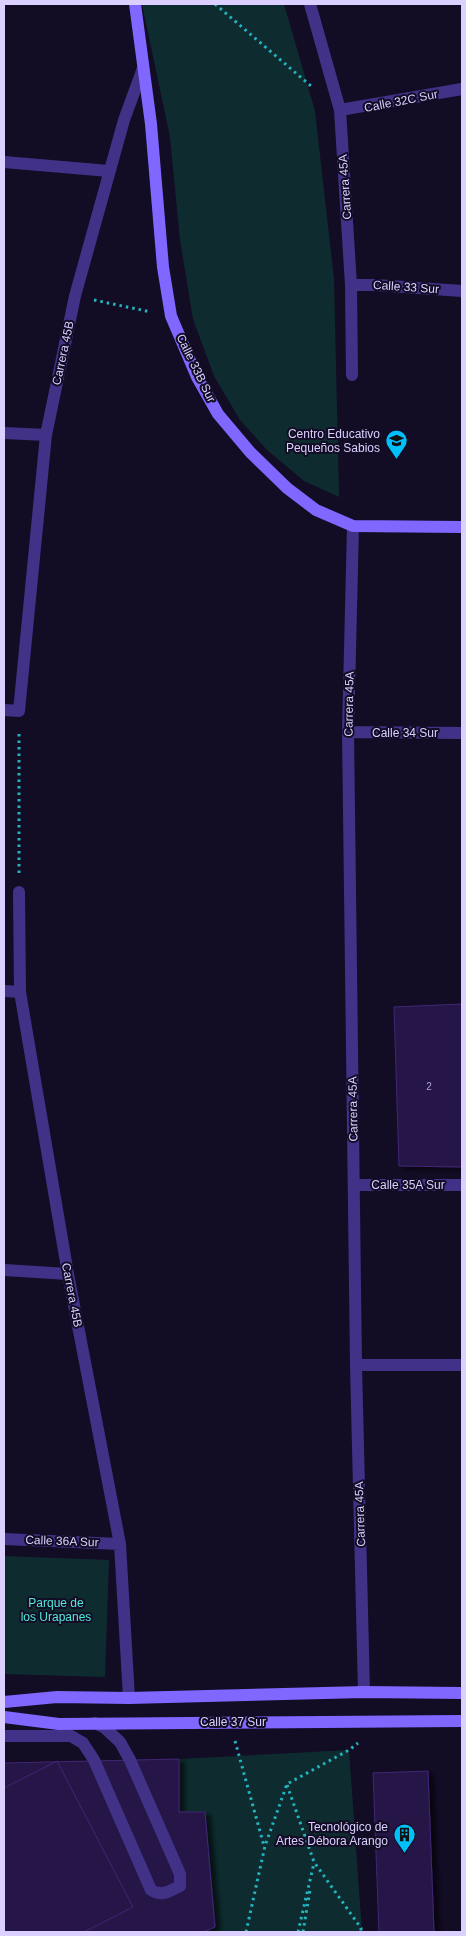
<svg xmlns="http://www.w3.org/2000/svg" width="466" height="1936" font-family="Arial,sans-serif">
<defs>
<filter id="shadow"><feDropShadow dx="5.5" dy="3" stdDeviation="2.5" flood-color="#0009"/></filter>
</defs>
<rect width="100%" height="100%" fill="#130c25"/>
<!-- green -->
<path fill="#0e2c2f" d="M142,4h142l31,107 19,168 5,218 -35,-16 -37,-31 -27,-30 -26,-44 -21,-57 -13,-79 -10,-103z
M4,1556l105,4 -4,117 -101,-3z
M349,1750l13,182h-159l12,-5 -10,-115h-26v-53z"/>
<!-- building -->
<path fill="#271647" stroke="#402675" filter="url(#shadow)" d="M462,1004v163l-63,-1 -5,-159z
M179,1759v53h26l10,115 -12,5h-199v-169z
M57,1761l76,146 -49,25h-80v-144z
M428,1771l6,161h-55l-6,-159z"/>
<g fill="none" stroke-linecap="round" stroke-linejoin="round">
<!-- path -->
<path stroke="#23b4c0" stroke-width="3" stroke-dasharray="2.5 4" stroke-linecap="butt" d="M215,4l96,82
M94,300l57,12
M19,873v-142
M235,1741l29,105
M287,1785l27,77 47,66v4
M246,1932l19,-86 22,-62 62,-34 9,-7
M298,1932l16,-69
M303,1932l7,-42"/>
<!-- lane -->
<path stroke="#413288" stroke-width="12" d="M4,1736h67l12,7 11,17 57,130c11,7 18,1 29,-4v-12l-50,-114 -10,-18 -15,-14 -10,-5"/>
<!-- street -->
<path stroke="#413288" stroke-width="12" d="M310,4l30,106 11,175 1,90
M340,110l122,-21
M4,162l105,9
M351,285h25l86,6
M4,433l42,2
M353,526l-5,206 8,633 8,327
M4,710l15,1 27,-276 29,-139 49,-176 19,-52
M348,732l114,1
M19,892l1,100 48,282 52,270 9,154
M4,991l16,1
M354,1185h108
M4,1270l64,4
M356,1365h106
M4,1539l116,5"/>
<!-- secondary -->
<path stroke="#7f67ff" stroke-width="12" d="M135,4l16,120 12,143 8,49 26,61 21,37 32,38 37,36 29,22 37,16 109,1
M4,1702l53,-5 72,1 235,-6 98,1
M4,1717l55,7 403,-3"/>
</g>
<!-- icons -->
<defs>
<symbol id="school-pin" viewBox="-11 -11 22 30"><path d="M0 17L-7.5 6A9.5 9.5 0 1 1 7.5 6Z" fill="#00c0fb" stroke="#130c25"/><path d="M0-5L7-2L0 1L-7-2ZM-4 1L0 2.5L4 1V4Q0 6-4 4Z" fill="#111"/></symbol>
<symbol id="building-pin" viewBox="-11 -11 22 30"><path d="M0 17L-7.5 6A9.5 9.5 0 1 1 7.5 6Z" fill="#00c0fb" stroke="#130c25"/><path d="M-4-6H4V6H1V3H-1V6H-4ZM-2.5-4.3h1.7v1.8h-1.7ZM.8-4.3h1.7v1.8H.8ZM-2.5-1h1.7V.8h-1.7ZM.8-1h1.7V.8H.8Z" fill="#111"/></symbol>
</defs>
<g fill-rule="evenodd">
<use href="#school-pin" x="384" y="428" width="25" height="34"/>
<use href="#building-pin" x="392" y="1822" width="25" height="34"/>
</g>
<g text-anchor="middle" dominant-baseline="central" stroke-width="4" stroke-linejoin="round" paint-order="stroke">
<!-- number labels -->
<g font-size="10" fill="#aea2d1">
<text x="429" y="1086">2</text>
</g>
<!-- street labels -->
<g font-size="12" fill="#dbd0ff" stroke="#130c25">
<text transform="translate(401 101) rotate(-11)">Calle 32C Sur</text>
<text transform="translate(345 187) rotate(-94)">Carrera 45A</text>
<text transform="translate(406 287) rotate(4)">Calle 33 Sur</text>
<text transform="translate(63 353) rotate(-78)">Carrera 45B</text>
<text transform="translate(196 368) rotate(64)">Calle 33B Sur</text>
<text transform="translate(349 704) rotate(-89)">Carrera 45A</text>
<text x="405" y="733">Calle 34 Sur</text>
<text transform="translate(353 1109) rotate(-91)">Carrera 45A</text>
<text x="408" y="1185">Calle 35A Sur</text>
<text transform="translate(72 1295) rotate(79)">Carrera 45B</text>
<text transform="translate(360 1514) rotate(-92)">Carrera 45A</text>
<text transform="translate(62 1541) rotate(2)">Calle 36A Sur</text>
<text x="233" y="1722">Calle 37 Sur</text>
</g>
<!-- poi labels -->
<g font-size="12" fill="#dbd0ff" stroke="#130c25" text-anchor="end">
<text x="380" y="434">Centro Educativo<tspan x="380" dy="14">Pequeños Sabios</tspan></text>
<text x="388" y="1827">Tecnológico de<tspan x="388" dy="14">Artes Débora Arango</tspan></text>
</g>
<!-- park labels -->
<g font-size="12" fill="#50ead8" stroke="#130c25">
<text x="56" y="1603">Parque de<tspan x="56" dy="14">los Urapanes</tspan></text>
</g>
</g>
<!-- border -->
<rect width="466" height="1936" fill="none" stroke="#dbd0ff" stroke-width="10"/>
</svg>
